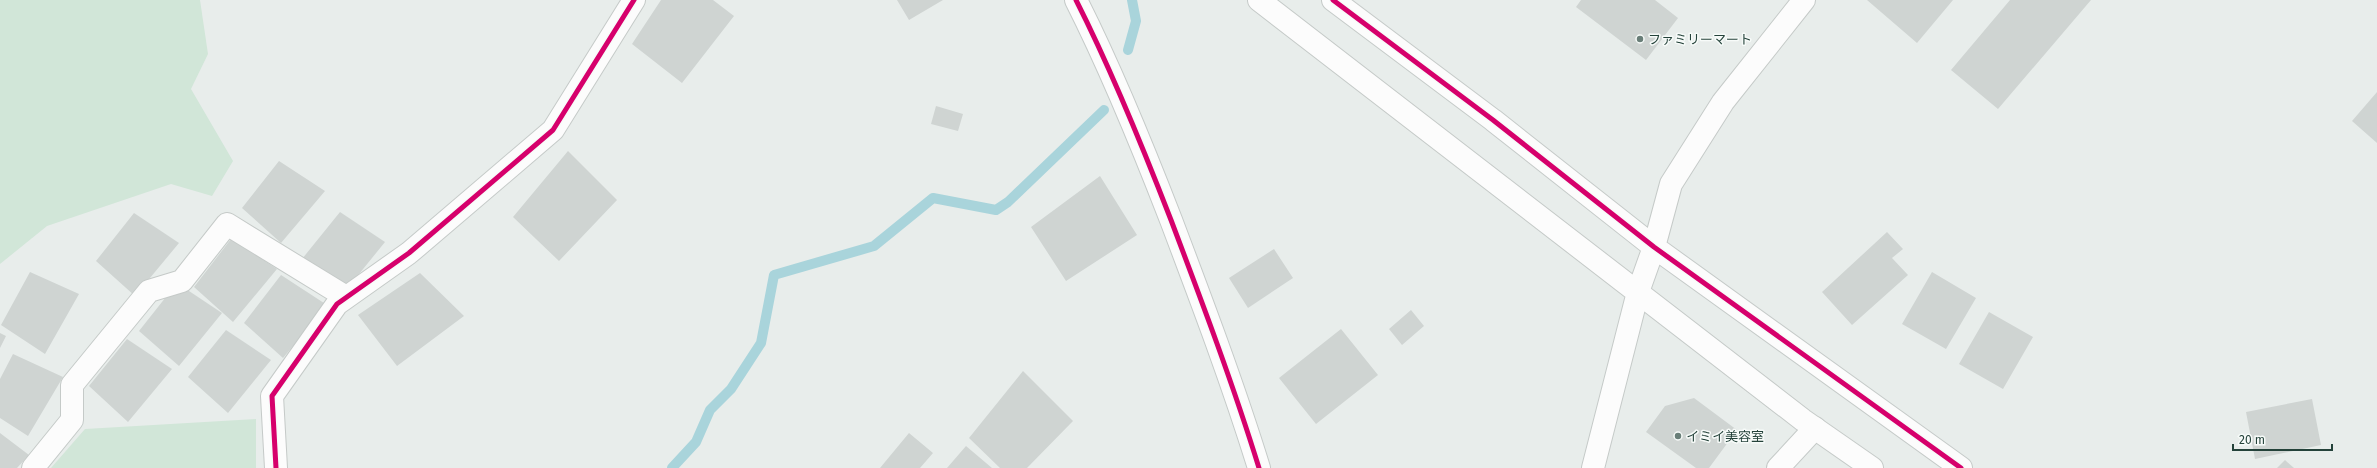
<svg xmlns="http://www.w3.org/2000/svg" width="2377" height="468" font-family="'Fira Sans','Noto Sans JP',sans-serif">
<rect width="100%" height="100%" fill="#e8edeb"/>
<!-- green -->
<path fill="#d1e6d8" d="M0,0h200l8,54 -17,35 42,72 -21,35 -41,-12 -124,42 -47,38z
M256,419v49h-205l34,-39z"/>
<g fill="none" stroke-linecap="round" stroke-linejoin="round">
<!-- stream -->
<path stroke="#a9d4db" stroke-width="10" d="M1128,50l8,-29 -4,-21
M672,468l24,-26 14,-32 21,-21 30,-46 13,-68 100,-29 59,-48 63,12 12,-8 96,-92"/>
</g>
<!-- building -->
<path fill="#cfd4d2" d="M661,0h52l21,16 -52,67 -50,-39z
M897,0h46l-34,20z
M1581,0h74l23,18 -32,42 -70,-53z
M1867,0h86l-36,43z
M2010,0h81l-93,109 -47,-39z
M2377,92v51l-25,-22z
M936,106l27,8 -5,17 -27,-7z
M568,151l49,49 -58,61 -46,-44z
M279,161l46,30 -44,52 -39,-35z
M1100,176l37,59 -71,46 -35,-54z
M340,212l45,30 -43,53 -40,-36z
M134,213l45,30 -44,53 -39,-35z
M1887,232l16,17 -11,9 16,17 -56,50 -30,-33z
M231,239l46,30 -44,53 -39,-35z
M1274,249l19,29 -45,30 -19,-30z
M30,272l49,22 -34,60 -44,-29z
M1932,272l44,26 -30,51 -44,-25z
M420,273l44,43 -67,50 -39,-51z
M281,275l46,30 -44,53 -39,-35z
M177,283l45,30 -43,53 -40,-35z
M1411,310l13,16 -22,19 -13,-16z
M1989,312l44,25 -30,52 -44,-25z
M1341,329l37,46 -62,49 -37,-46z
M226,330l45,30 -43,53 -40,-36z
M0,333l6,3 -6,12z
M127,339l45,30 -44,53 -39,-36z
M13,354l50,23 -35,59 -28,-18v-39z
M1023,371l50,50 -46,47h-27l-31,-30z
M1694,398l43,32 -28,38h-13l-50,-36 19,-26z
M2312,399l9,46 -66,14 -9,-47z
M0,433l29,22 -12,13h-17z
M909,433l24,20 -13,15h-40z
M966,446l26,22h-45z
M2285,460l9,8h-17z"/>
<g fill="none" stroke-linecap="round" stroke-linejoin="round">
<defs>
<path id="minor" d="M1076,0c36,71 66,145 95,220 31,82 62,164 88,248
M33,468l39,-48v-35l77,-94 33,-10 45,-57 119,73
M276,468l-4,-72 65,-92 72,-51 144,-123 81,-130
M1778,468l37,-40"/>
<path id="tertiary" d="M1259,0l544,420 69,48
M1333,0l160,120 161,127 307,221
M1593,468l45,-176 16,-45 17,-63 52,-82 81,-102"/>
</defs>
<!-- minor casing -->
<use href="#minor" stroke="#c5cac8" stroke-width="24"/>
<!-- tertiary casing -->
<use href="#tertiary" stroke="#c5cac8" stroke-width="24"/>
<!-- minor -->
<use href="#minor" stroke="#fcfcfc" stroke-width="22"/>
<!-- tertiary -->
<use href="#tertiary" stroke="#fcfcfc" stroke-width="22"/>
<defs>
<path id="cycleway" d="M1076,0c36,71 66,145 95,220 31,82 62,164 88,248
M1333,0l160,120 161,127 307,221
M276,468l-4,-72 65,-92 72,-51 144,-123 81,-130"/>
</defs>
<!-- cycleway casing -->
<use href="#cycleway" stroke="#f7fbf9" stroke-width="8"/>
<!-- cycleway -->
<use href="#cycleway" stroke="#d6006c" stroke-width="5"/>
</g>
<!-- markers -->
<g fill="#697e78" stroke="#f7fbf9" stroke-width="1.5">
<circle cx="1640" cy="39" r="4"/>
<circle cx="1678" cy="436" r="4"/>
</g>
<g text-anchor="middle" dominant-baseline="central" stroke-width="3" stroke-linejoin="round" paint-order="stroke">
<!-- poi labels -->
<g font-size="13" fill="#24423a" stroke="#f7fbf9" text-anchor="start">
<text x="1648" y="39">ファミリーマート</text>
<text x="1686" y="436">イミイ美容室</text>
</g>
</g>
<!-- scale -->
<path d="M2233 444v6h99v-6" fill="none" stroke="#24423a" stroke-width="2"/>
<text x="2239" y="444" font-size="12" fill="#24423a" stroke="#f7fbf9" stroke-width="3" paint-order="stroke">20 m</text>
</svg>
